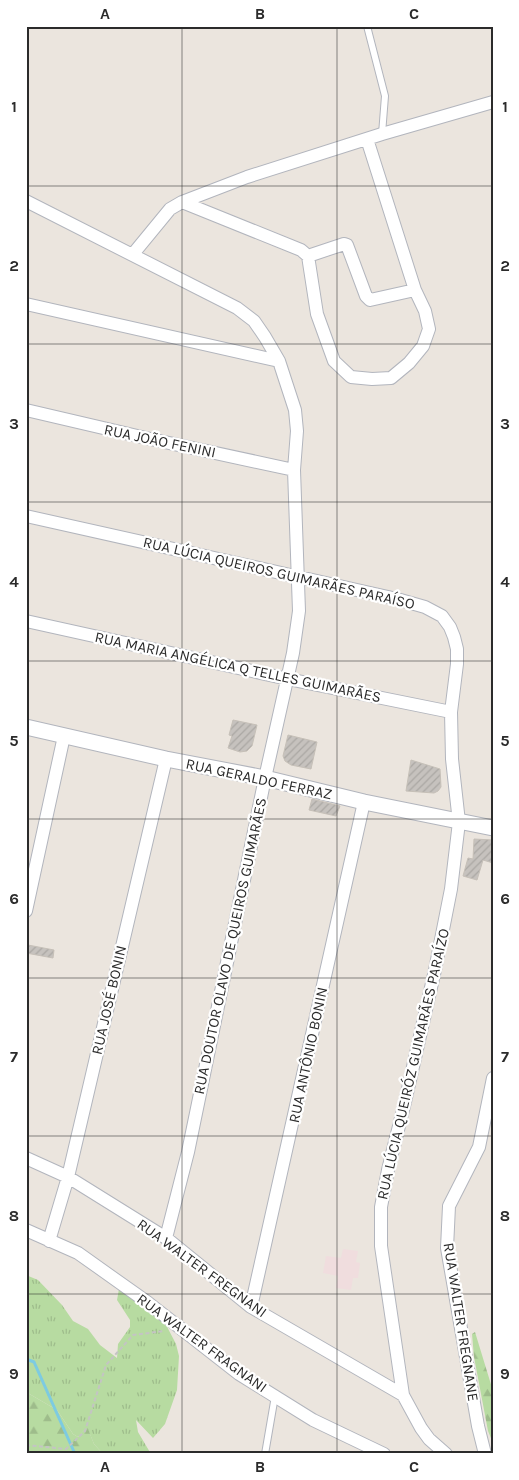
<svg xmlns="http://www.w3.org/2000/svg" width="519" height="1480" font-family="Karla,sans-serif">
<defs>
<pattern id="grass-tufts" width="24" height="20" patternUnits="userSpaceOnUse" patternTransform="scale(1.25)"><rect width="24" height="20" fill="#b7dba1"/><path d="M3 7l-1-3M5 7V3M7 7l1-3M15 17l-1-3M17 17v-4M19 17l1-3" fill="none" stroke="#9ebc8b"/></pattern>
<pattern id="forest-firs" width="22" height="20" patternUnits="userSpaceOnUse" patternTransform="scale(1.25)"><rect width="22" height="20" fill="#b7dba1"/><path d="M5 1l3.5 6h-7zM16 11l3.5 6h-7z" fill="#9ebc8b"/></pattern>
<pattern id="building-hatch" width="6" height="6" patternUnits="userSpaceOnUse" patternTransform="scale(1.25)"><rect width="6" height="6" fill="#c6c2be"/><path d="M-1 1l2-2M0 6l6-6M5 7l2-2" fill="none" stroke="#aaa7a3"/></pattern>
</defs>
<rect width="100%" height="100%" fill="#ebe5de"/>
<!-- medical -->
<path fill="#f0ddde" d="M343,1249l15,2 -2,11 4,1 -2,15h-5l-2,12 -15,-2 2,-12 -15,-3 3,-17 15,2z"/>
<!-- grass -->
<path fill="url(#grass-tufts)" d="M26,1275l12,5 24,25 11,16 15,8 12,16 17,13 1,-14 12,-17v-7l-13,-20 2,-11h4l39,28 14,27 3,12 -2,34 -12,34 -12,14 -17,-18 2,12 13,22h-48l-9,-10 -7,-17 -9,10 -5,-3 -16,-24 -31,-18z"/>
<!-- forest -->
<path fill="url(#forest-firs)" d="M475,1332l18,59v52l-5,-12 -14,-74 -2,-23z
M26,1392l31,18 16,24 5,3 9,-11 7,18 9,10h-77z"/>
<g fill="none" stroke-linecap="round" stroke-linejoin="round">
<!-- stream -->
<path stroke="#7dcbe1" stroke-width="3" d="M26,1359l8,3 41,92"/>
</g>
<!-- building -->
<path fill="url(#building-hatch)" stroke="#c6c0b8" d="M233,720l24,5 -5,21 -5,5 -7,1 -12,-4 4,-12 -3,-1z
M288,735l29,7 -6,27 -20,-4 -6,-4 -2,-5z
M411,760l29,9 1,18 -3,4 -4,2 -28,-2z
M312,799l28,7 -4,10 -27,-6z
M474,839l19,1v23l-10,-3 -6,20 -14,-4 5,-18 5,1z
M28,945l26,5 -1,8 -27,-5z"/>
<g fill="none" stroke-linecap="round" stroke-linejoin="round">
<defs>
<path id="service" d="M367,26l18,70 -3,38
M265,1454l10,-58"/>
<path id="minor" d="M26,201l211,107 17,13 11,16 14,24 16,49 2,21 -3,39 5,141 -6,42 -28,125 -77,374 -22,86
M182,202l119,48 7,6 36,-12 3,1 19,51 4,4 45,-10
M133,254l37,-45 12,-7 65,-25 135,-43 111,-32
M308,256l9,58 17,47 17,16 21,2 19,-1 18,-15 14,-17 6,-17 -4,-18 -10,-21 -48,-151
M26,304l253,57
M26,410l120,28 148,32
M26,516l371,83 28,8 17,9 8,11 4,10 3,12v15l-6,48 1,47 7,63 -8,67 -16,81 -30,132 -17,68 -7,37v39l22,149 18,33 8,11 17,15
M26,621l262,58 163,33
M26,911l38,-175
M26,1158l42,19 98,61 85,69 152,88
M26,1230l52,23 69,49 92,72 74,46 71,34
M49,1241l19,-64 98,-418
M251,1307l113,-505
M485,1454l-7,-28 -31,-178 2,-42 30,-59 14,-69"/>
<path id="tertiary" d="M26,727l140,32 99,19 99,24 129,26"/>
</defs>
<!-- service casing -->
<use href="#service" stroke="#b2b5bd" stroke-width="8"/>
<!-- minor casing -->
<use href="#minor" stroke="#b2b5bd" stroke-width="14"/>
<!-- tertiary casing -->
<use href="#tertiary" stroke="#b2b5bd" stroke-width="17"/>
<!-- path -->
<path stroke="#c4c4c4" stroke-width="2" stroke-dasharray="4 2.5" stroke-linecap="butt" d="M26,1445l40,4 19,-18 21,-66 27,-30 31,-4"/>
<!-- service -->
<use href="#service" stroke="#fff" stroke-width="6"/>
<!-- minor -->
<use href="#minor" stroke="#fff" stroke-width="12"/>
<!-- tertiary -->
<use href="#tertiary" stroke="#fff" stroke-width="15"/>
</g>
<!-- grid -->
<path fill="none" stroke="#2b2b2b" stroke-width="1" stroke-opacity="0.55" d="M182,26v1428M337,26v1428M26,186h467M26,344h467M26,502h467M26,661h467M26,819h467M26,978h467M26,1136h467M26,1294h467"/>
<g text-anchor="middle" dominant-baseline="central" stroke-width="4.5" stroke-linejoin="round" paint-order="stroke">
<!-- street labels -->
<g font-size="15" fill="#2b2b2b" stroke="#fff">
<text transform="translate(160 441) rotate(12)">RUA JOÃO FENINI</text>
<text transform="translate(279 573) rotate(13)">RUA LÚCIA QUEIROS GUIMARÃES PARAÍSO</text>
<text transform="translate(238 667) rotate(12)">RUA MARIA ANGÉLICA Q TELLES GUIMARÃES</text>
<text transform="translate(259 779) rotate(12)">RUA GERALDO FERRAZ</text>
<text transform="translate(230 946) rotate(-78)">RUA DOUTOR OLAVO DE QUEIROS GUIMARÃES</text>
<text transform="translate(109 1000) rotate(-77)">RUA JOSÉ BONIN</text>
<text transform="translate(308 1055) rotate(-78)">RUA ANTÔNIO BONIN</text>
<text transform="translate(413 1064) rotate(-77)">RUA LÚCIA QUEIRÓZ GUIMARÃES PARAÍZO</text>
<text transform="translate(202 1268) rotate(36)">RUA WALTER FREGNANI</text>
<text transform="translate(461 1322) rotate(81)">RUA WALTER FREGNANE</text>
<text transform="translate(202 1343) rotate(36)">RUA WALTER FRAGNANI</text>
</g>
</g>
<!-- border -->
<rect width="519" height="1480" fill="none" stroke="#ffffff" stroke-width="55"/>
<rect x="28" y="28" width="464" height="1424" fill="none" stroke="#2b2b2b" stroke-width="2"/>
<g font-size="16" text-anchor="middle" font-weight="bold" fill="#2b2b2b">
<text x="105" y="19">A</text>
<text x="260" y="19">B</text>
<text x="414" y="19">C</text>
<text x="14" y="112">1</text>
<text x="505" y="112">1</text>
<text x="14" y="271">2</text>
<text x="505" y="271">2</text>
<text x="14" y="429">3</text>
<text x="505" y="429">3</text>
<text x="14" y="587">4</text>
<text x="505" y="587">4</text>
<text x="14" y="746">5</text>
<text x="505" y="746">5</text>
<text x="14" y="904">6</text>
<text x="505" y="904">6</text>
<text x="14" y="1062">7</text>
<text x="505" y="1062">7</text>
<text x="14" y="1221">8</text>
<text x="505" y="1221">8</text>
<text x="14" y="1379">9</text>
<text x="505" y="1379">9</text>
<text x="105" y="1472">A</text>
<text x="260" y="1472">B</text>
<text x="414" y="1472">C</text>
</g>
</svg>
